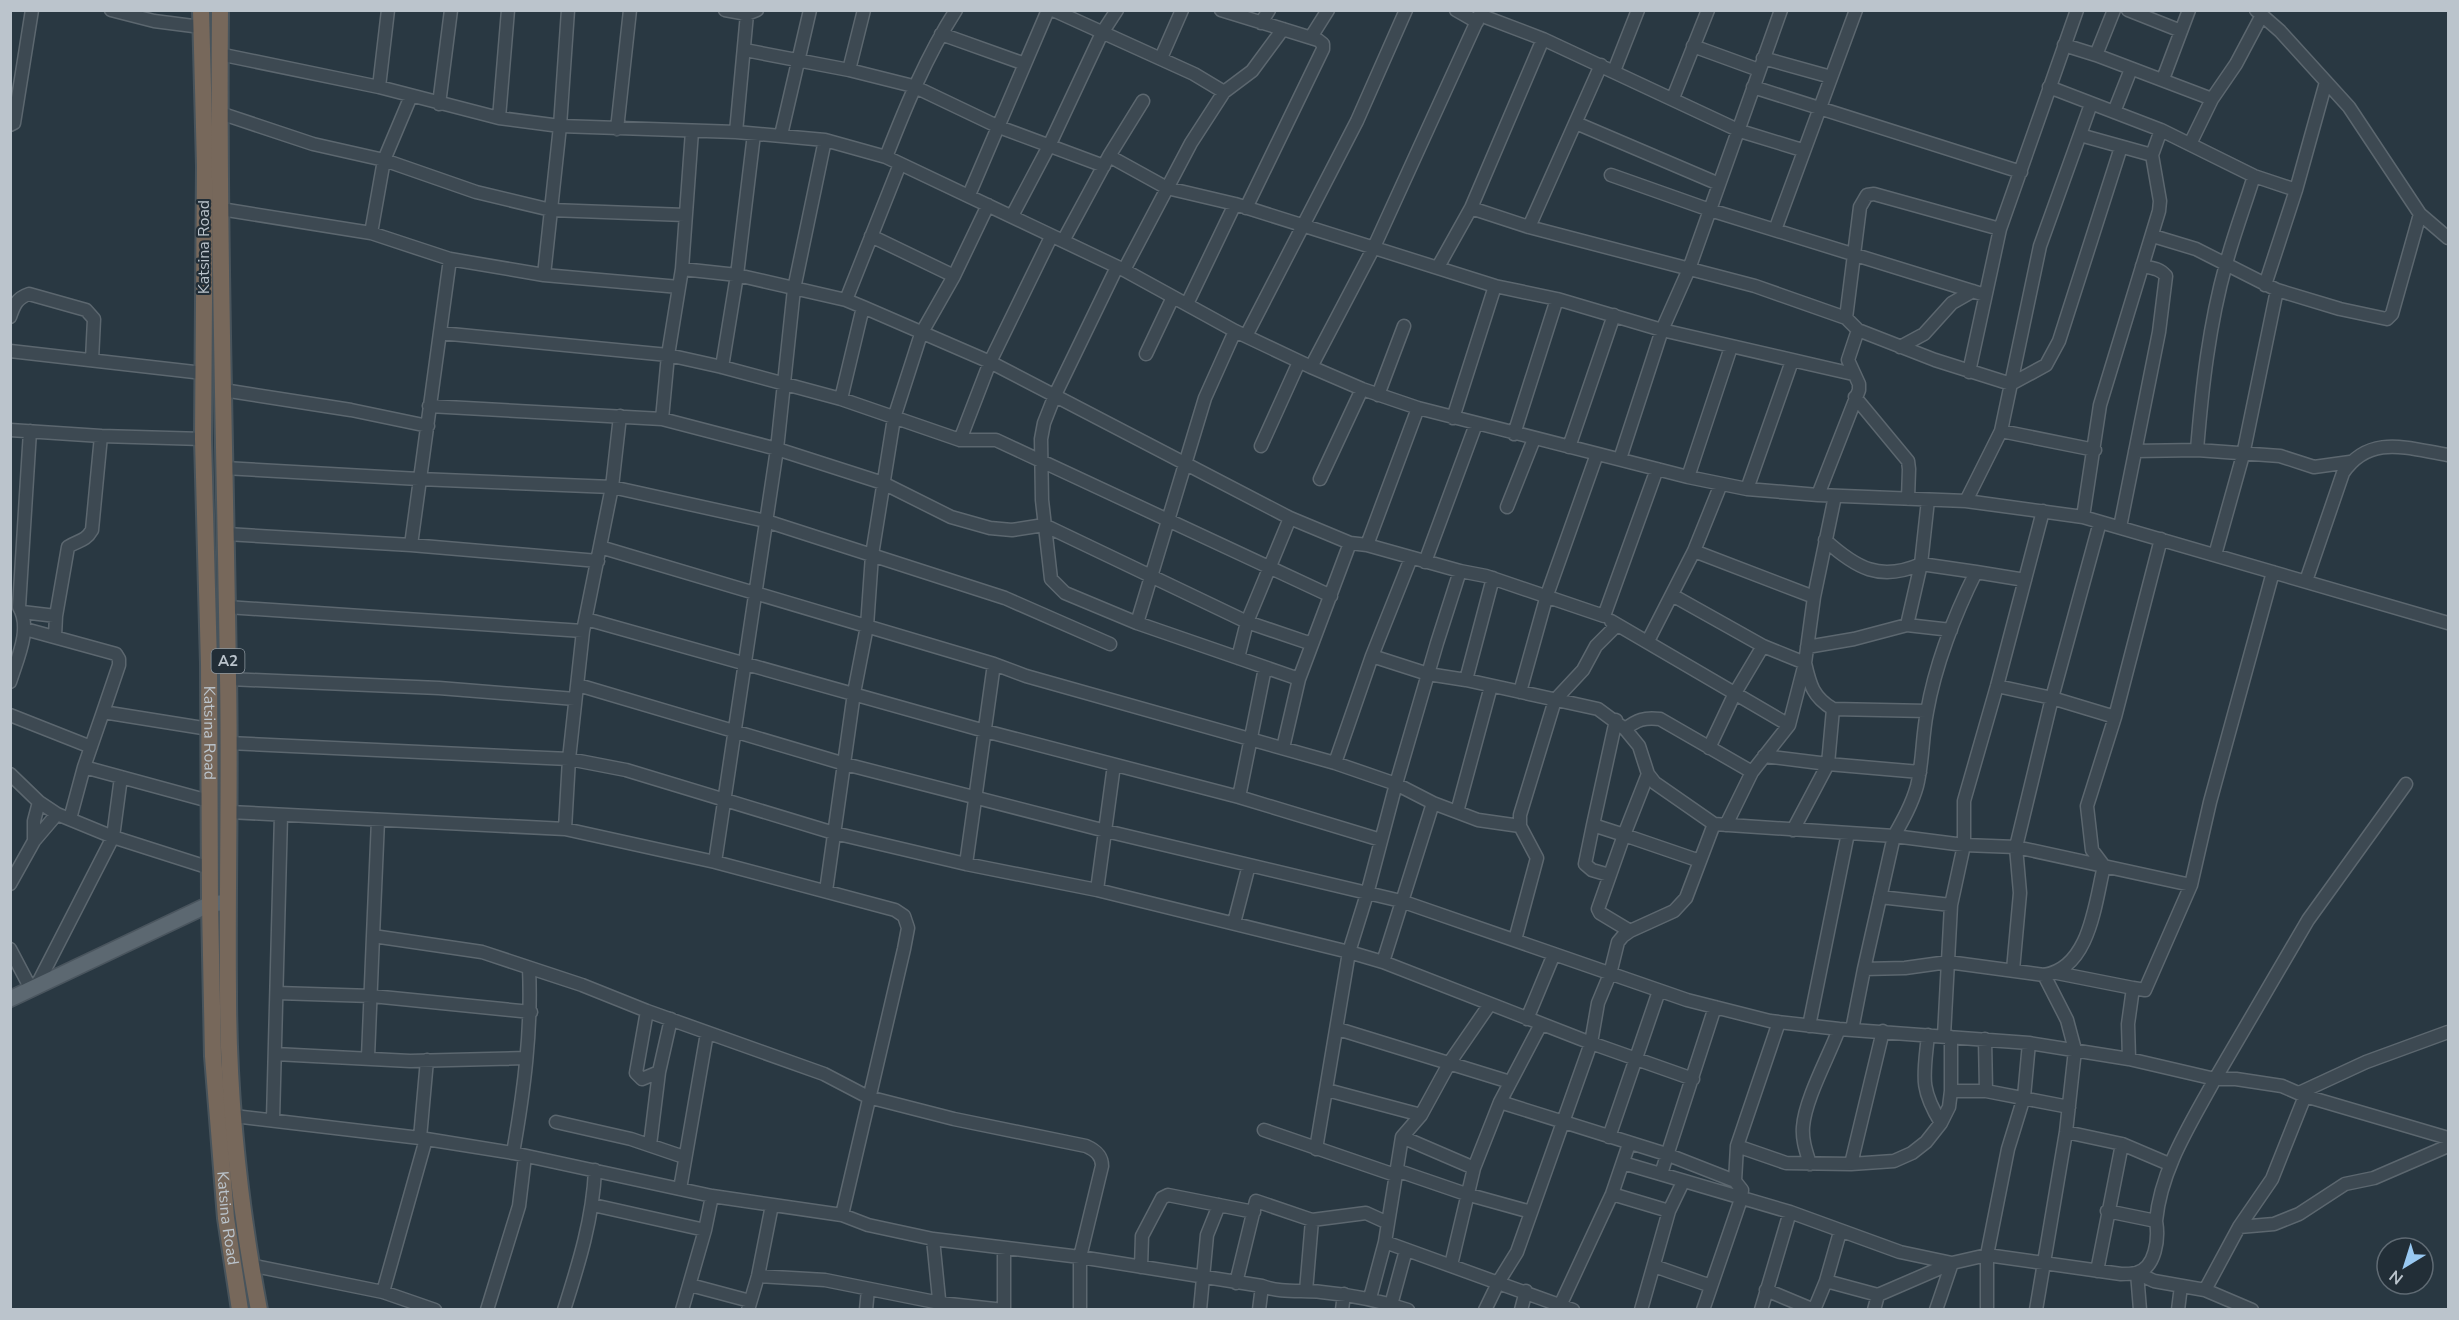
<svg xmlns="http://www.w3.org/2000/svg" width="2459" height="1320" font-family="'Nunito Sans',sans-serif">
<rect width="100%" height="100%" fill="#293842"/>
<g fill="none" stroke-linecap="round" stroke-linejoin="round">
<defs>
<path id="minor" d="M111,10l43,11 47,6
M725,10l22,4 10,-4
M1053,10l141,64 30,18
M1221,10l97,30 5,4v5l-77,159
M1456,10l21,12
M2128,10l53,21
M2256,10l24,21 69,76 71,107 28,24
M1480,15l63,24 197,92 62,19
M1261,23l8,-13
M941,34l84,30
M1311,37l17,-27
M2064,45l32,10 116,44
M1693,46l66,24
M745,50l104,20 64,16 86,41 105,39
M219,54l160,33 120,31 61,8 176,6 89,8 61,17 238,113 111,61 76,36 51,22 56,19 270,69 59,12 71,6 148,6 117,16 365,106
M2096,55l18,-45
M1161,58l21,-48
M1763,58l68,19
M849,70l15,-60
M1614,71l24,-61
M2163,79l26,-69
M379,87l9,-77
M1753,87l268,85
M2049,87l112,43 93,46 42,14
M1673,98l35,-88
M439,104l12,-94
M2114,112l17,-43
M220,113l93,31 71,16 92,32 75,18 134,5
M499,118l9,-108
M1576,123l143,61
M10,125l4,-2 18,-113
M617,129l13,-119
M736,132l11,-118
M781,135l29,-125
M2080,135l72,20
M2190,144l22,-45 24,-35 26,-49
M1109,156l58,32 68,16 260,82 62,13 105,31 191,44
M886,157c20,-51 40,-100 70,-147
M1611,175l99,35 275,85
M969,195l79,-185
M1471,208l58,19 226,59 91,32 12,12 77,30 76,24 35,-19 13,-24 62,-194
M221,209l150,24 79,26 94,16 135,12
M1012,216l37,-70 53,-113 15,-23
M1529,227l72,-162
M1775,230l81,-220
M371,233l13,-73 27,-64
M871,236l83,40
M2153,236l43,13 81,41 63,19 47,10 5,-5 28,-100
M1063,241l46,-85 34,-55
M1117,267l-62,128 -11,28 -3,16 1,61 9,79 14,14 72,30 162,56 -16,69
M1438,267l33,-59 72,-169
M682,269l55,6 109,25 17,7 127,55 300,156 60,25 -51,136
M1124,270l67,-127 33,-51 28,-21 31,-42
M544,275l16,-149 8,-116
M2265,285l31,-95 30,-108
M846,300l54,-136
M1187,304l48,-100
M10,317c4,-12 7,-19 19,-23l57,16 8,9 -2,41
M1846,318l14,-111 7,-12 7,-1 126,35
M440,333l228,22 54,12 119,32 119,41h36l335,156
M1246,336l111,-215 49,-111
M1900,347l24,-13 28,-31 21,-12
M10,351l193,22
M1146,354l27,-57
M722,367l15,-92 17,-141
M1311,367l63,-120 108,-237
M1969,372l31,-143 77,-219
M223,390l128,20 77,16
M1378,395l26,-69
M1855,397l53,64 1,8 -1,30
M841,399l22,-92
M429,406l233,13 115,30 106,34 68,34 39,11 22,2 32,-5 203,97 65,22
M1453,418l42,-132
M662,419l6,-64 14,-86 10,-138
M10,430l91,6 102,3
M2001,431l94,19
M1514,434l43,-135
M960,440l30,-78 61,-125
M1261,446l38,-84
M1569,447l45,-132
M2197,450c5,-62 12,-125 29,-186 8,-30 19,-59 28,-88
M2135,451l62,-1 83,6 34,11 36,-5
M1620,459l42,-129 27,-61 92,-259
M224,468l195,11 193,8 154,34 239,77 105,46
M1688,477l43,-130
M1320,479l42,-90
M1747,489l45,-128
M1818,495l41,-105v-6l-11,-24 10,-30
M1928,500l-7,64 55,8
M1966,501l35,-70 39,-185 51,-142
M1507,507l27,-68
M2083,517l17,-112 59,-194 1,-10 -8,-46 9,-25
M2120,527l39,-195 7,-56c-7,-8 -14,-8 -24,-10
M226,534l185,11 187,16
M1825,540c31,28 55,42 96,24l-14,61 44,5
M411,545l39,-286
M1367,545l51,-137
M600,547l394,117 32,12 309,87 61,21 37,19 -50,159
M1694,551l120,46 21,-101
M2215,555l28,-100 34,-165
M1425,562l51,-138
M1460,571l26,5 118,40 53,-147
M2306,581l37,-108c27,-40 66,-24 105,-18
M1672,595l91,51 42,17c5,22 8,34 28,46
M227,607l356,24
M22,612l34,4
M586,619l399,112 254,66 142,43
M1611,621l178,104
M1137,623l68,-225 30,-67
M25,629l91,25 3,5v6l-16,47 106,17
M55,636l1,-20 12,-69c10,-7 17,-5 24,-17l9,-94
M1648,641l46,-90 27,-67
M1807,647l47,-8 53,-14
M1372,656l56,18 38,6 132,29 27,20 14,17 9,28 7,9 59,41 180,12c9,-16 18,-32 23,-50 6,-24 5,-49 10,-74 8,-46 28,-98 49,-140l49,8
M1238,658l9,-36 43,-104
M229,679l210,9 136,11
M1466,680l27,-102
M10,682c7,-23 22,-53 9,-75l11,-176
M578,685l267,79 261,67 295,70 286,99 83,21 69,8 190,14 100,16 86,20 93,-159 98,-136
M1997,686l55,12 63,19
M1520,692l27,-97 50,-141
M10,715l81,32
M1616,720l-23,105 31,10 -26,74 2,4 30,18
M1625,729c12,-9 19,-12 35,-10l92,53
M228,743l341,16 57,11 208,63 132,31 131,26 252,62 34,10 208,81 102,36
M1709,748l26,-55 28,-47
M1764,756l64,8 5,-55 94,2
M1335,763l37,-107 39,-98
M84,767l125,34
M10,774l29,28 18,12 56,23 97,31
M1648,774l-24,61 76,26
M1239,797l26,-129
M1433,803l45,17 42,6
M229,812l336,17 150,33 180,48 9,6 4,12 -4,21 -62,266
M1457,812l34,-126
M70,819l14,-52 19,-55
M378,820l-5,116 109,16 100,33 65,26 177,63 44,23 86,22 132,27c9,4 16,9 16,20l-22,91v53
M1593,825l-8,39 7,6 17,5
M1726,825l26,-53 37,-47 16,-62 9,-66
M565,829l4,-70 14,-128 29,-144 8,-71
M1793,830l35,-66 92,8
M34,841v-20l5,-19
M715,862l62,-413 17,-160 31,-149
M966,864l28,-200
M2104,866l-12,-16 -5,-44 28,-89 46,-178
M10,884l24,-43 23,-27
M1097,890l17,-125
M826,891l28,-198 13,-67 5,-71 22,-137 27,-84 33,-58 34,-71
M1880,897l71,8
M1234,923l15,-58
M1515,940l22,-82 -17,-32v-11l35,-115 28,-30 13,-24 21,-21
M10,949l21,40
M1864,969l30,-133 70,9 52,2 175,38
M2013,970l7,-77 -4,-46 36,-149 48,-176
M2057,973l76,15
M37,985l76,-148 8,-60
M277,993l95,3 159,16
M647,1011l-11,62 6,6 17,-7
M1527,1019l27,-65
M1809,1026l39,-193
M1338,1029l172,53
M1852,1030l12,-61 41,-1 43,-6 96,13c46,-7 51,-72 60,-109
M1928,1035c-4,41 -9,52 13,88
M1944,1036l7,-131 13,-60v-44l33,-115 46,-175
M1985,1039l1,52
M275,1054l135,7 116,-3
M368,1057l5,-121
M2129,1059l-1,-35 5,-36 12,2 46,-105 19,-83 63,-230
M1327,1090l94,25
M1951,1091h35l83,16
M2299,1093l67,-31 82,-30
M1500,1102l166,52 69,27 7,9 -1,9 -38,111
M234,1116l186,22 93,15 199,43 130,19 26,10 65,14 147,18 182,29c19,7 39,4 59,6 32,3 57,8 87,18
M273,1120l8,-305
M556,1122l75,17 53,18
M1264,1130l131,45
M2066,1132l56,12 47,20
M1402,1137l72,31
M1609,1137l50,-146
M420,1138l7,-78
M650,1145l9,-73 12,-53
M1737,1146l49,17 65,1 43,-3 18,-8 14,-11 15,-19 8,-16 2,-16v-54
M1316,1149l33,-197 18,-58 29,-110 41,-141 23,-72 -93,-26 -17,-2
M513,1153c11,-62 19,-123 16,-185
M1623,1163l167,49 110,40 52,11
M1810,1164c-4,-13 -8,-24 -7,-37 2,-28 26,-71 36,-98
M1851,1164l32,-133
M1396,1170l70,24 65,18
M1661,1174l54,-167
M1735,1181l2,-35 42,-124
M680,1189l27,-156
M1612,1194l57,17
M593,1205l112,25
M2156,1221c5,-52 34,-96 59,-142h21l46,7 23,10 143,42
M2239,1227l35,-3 25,-10 46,-30 29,-6 74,-32
M933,1239l7,70
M250,1265l133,27 52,18
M1451,1265l23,-97 26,-66 41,-78
M1654,1266l57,20
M1141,1267l1,-31 20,-38 6,-3 86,17
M2097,1271l25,-127
M758,1276l67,4 115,23 64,7
M1826,1281l52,14 -4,15
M1236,1283l20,-82 56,19 54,-7 22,10 -3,19 188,68
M690,1285l60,16
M1766,1290l48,20
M2205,1290l34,-63 33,-48 33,-83
M1306,1291l6,-71
M383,1292l43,-153
M1878,1295l74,-32 35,-8 134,19c4,0 10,0 15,-1 20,-5 23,-35 20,-52l-49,-10
M1370,1298l15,-56 17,-105 19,-22 29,-53 40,-58
M1391,1305l15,-55
M487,1310l32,-104 6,-50
M564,1310c15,-47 29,-92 31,-140
M682,1310l23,-80 7,-34
M748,1310l10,-34 14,-71
M866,1310l2,-21
M1004,1310v-61
M1200,1310l7,-75 12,-30
M1259,1310l3,-24
M1342,1310l2,-16
M1485,1310l14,-29 18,-29 74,-209 7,-40 12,-29 8,-32 5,-6 7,-5 44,-20 12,-13 28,-74
M1521,1310l5,-19
M1558,1310l54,-116 17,-50
M1641,1310l28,-99 14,-29
M1761,1310l29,-98
M1814,1310l12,-29 14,-49
M1936,1310l16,-47
M1987,1310v-55l21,-106 16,-52 5,-54
M2036,1310l30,-178 9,-82 -8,-30 -23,-45
M2140,1310l-3,-37 17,8 51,9 47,20
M2178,1310l3,-24"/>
<path id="major" d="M10,999l200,-95 10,-1"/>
<g id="highway">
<path id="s1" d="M201,10l4,156 -2,273 6,225 1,240 3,152 13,162 14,92"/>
<path d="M220,10c-2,223 5,445 8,667 2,105 -1,209 0,314 0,107 11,214 31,319"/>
</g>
</defs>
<!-- minor casing -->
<use href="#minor" stroke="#5c676f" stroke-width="15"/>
<!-- major casing -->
<use href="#major" stroke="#4a555e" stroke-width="18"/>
<!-- highway casing -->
<use href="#highway" stroke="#48545c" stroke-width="20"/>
<!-- minor -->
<use href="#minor" stroke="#3d4952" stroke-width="12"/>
<!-- major -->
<use href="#major" stroke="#5c6871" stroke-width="15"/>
<!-- highway -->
<use href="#highway" stroke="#77685b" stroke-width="16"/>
</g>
<g text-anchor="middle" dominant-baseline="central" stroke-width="4.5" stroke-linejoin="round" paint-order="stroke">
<!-- shield labels -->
<rect fill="#222e37" stroke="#8d979f" stroke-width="1.5" x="211.5" y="649" width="33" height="24" rx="4.5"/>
<g font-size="15" font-weight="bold" fill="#bbc4cc">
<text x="228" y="661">A2</text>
</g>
<!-- street labels -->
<g font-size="16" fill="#bbc4cc" stroke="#222e37">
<text transform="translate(204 247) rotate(-90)">Katsina Road</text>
<text stroke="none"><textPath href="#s1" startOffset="723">Katsina Road</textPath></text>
<text stroke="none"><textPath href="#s1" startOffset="1209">Katsina Road</textPath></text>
</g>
</g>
<!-- border -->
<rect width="2459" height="1320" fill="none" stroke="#bbc4cc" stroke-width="24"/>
<!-- north arrow -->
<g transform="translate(2405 1266) rotate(218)"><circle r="28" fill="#222e37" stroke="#5f6a73" stroke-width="1.5"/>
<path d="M0-4.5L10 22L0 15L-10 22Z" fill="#99c9f2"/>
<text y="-9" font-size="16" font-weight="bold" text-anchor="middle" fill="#bbc4cc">N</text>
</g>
</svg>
